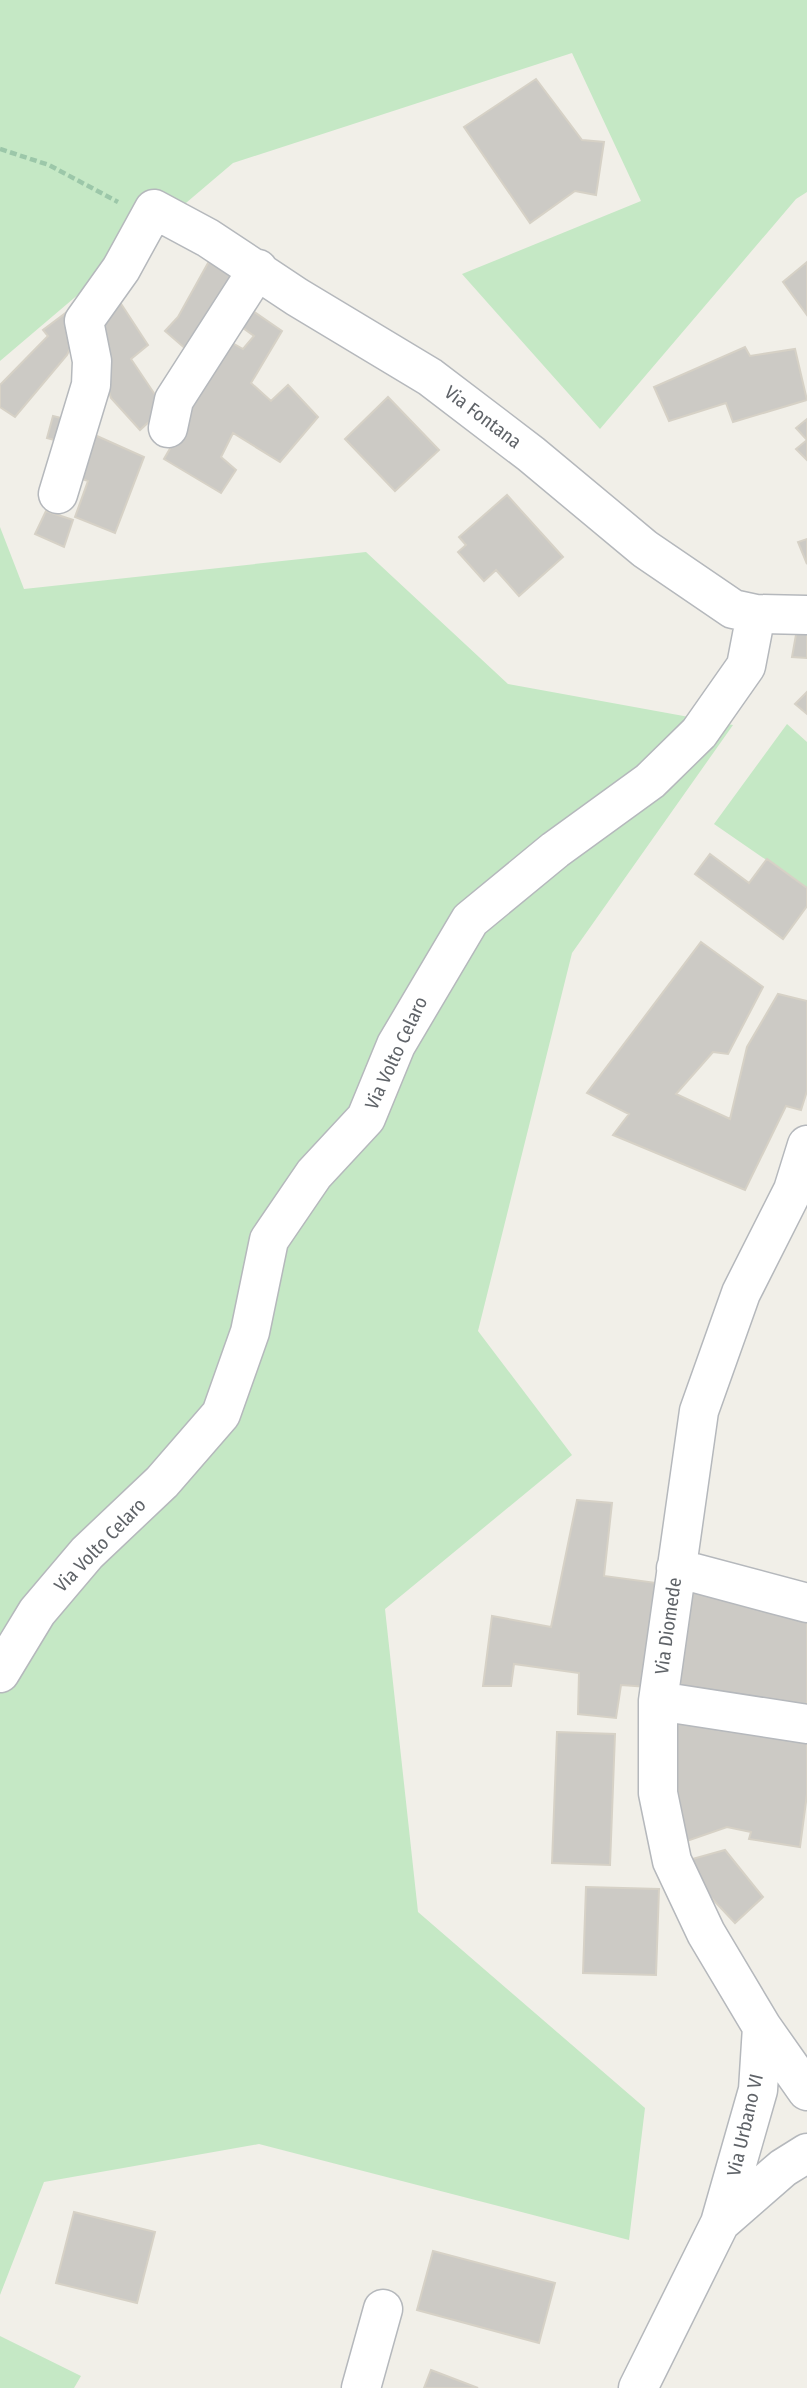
<svg xmlns="http://www.w3.org/2000/svg" width="807" height="2388" font-family="'Fira Sans Condensed',sans-serif">
<rect width="100%" height="100%" fill="#f1efe8"/>
<!-- green -->
<path fill="#c5e8c5" d="M0,0h807v192l-11,7 -196,230 -138,-155 179,-73 -69,-148 -339,110 -233,198z
M0,527l24,62 342,-37 142,132 225,41 -161,228 -94,378 94,124 -187,154 33,303 227,196 -16,132 -370,-96 -215,38 -44,113z
M787,724l20,18v146l-93,-64z
M0,2336l81,40 -7,12h-74z"/>
<!-- building -->
<path fill="#cccac5" stroke="#d6d1c6" stroke-width="2" d="M536,79l46,61 22,2 -8,53 -21,-4 -45,32 -66,-96z
M213,254l28,20 -46,83 -30,-26 13,-14z
M807,262v53l-24,-33z
M112,290l36,55 -17,14 33,49 -24,22 -29,-32 -9,-27 -23,-41z
M247,307l35,24 -31,52 20,18 17,-16 30,32 -38,45 -47,-29 -12,24 15,13 -15,23 -57,-34 22,-38 32,-86 25,14 11,-13 -18,-13z
M67,312l12,18 -12,25 -52,62 -15,-10v-22l48,-49 -5,-6z
M745,347l5,9 45,-7 12,51 -74,22 -7,-19 -57,18 -15,-34z
M388,397l51,53 -44,41 -50,-52z
M53,416l16,4 -7,22 -15,-4z
M807,419v21l-11,-12z
M88,432l56,25 -29,76 -40,-16 13,-36 -17,-6z
M807,440v20l-11,-11z
M507,495l56,62 -44,39 -23,-26 -12,11 -26,-29 8,-7 -7,-8z
M46,511l27,9 -9,27 -29,-13z
M807,539v25l-9,-22z
M807,628v30l-15,-1 5,-28z
M807,692v22l-12,-10z
M710,854l39,29 18,-24 40,29v18l-24,33 -88,-65z
M701,942l62,45 -35,67 -15,-2 -37,42 54,25 17,-72 31,-53 29,7v90l-6,19 -15,-4 -41,84 -132,-55 16,-21 -42,-21z
M577,1500l35,3 -8,73 60,8 -16,103 -27,-2 -5,33 -38,-4 1,-41 -65,-9 -3,22h-28l9,-70 59,11z
M682,1585l125,30v99l-133,-24z
M671,1718l136,19v57l-7,53 -51,-8 2,-7 -24,-5 -40,14 -12,-65z
M557,1732l58,2 -5,131 -58,-2z
M725,1850l38,47 -28,26 -33,-35 -17,-27z
M586,1887l73,2 -3,86 -73,-2z
M74,2212l81,20 -18,71 -81,-20z
M433,2251l122,32 -16,60 -122,-33z
M431,2370l47,18h-54z"/>
<g fill="none" stroke-linecap="round" stroke-linejoin="round">
<defs>
<path id="minor" d="M168,428l6,-28 84,-131
M58,494l33,-109 1,-24 -8,-40 37,-52 33,-60 54,29 89,59 133,80 101,77 114,95 88,60 23,5 51,1
M807,1145l-14,45 -52,103 -42,118 -41,290v92l14,68 34,72 56,94 45,64
M676,1568l131,35
M0,1673l37,-61 50,-59 75,-71 59,-68 29,-82 19,-92 45,-66 52,-56 30,-73 74,-125 85,-70 95,-69 49,-48 47,-67 10,-52
M658,1701l149,23
M720,2223l63,-55 24,-15
M361,2388l22,-79
M638,2388l82,-165 38,-133 4,-63"/>
</defs>
<!-- minor casing -->
<use href="#minor" stroke="#b5b8bc" stroke-width="41"/>
<!-- path -->
<path stroke="#9cc7a9" stroke-width="4.5" stroke-dasharray="7 3.5" stroke-linecap="butt" d="M0,149l49,16 69,37"/>
<!-- minor -->
<use href="#minor" stroke="#fff" stroke-width="38"/>
</g>
<g text-anchor="middle" dominant-baseline="central" stroke-width="5" stroke-linejoin="round" paint-order="stroke">
<!-- street labels -->
<g font-size="19" fill="#5f6368" stroke="#fff">
<text transform="translate(483 417) rotate(37)">Via Fontana</text>
<text transform="translate(396 1053) rotate(-65)">Via Volto Celaro</text>
<text transform="translate(100 1545) rotate(-46)">Via Volto Celaro</text>
<text transform="translate(668 1626) rotate(-82)">Via Diomede</text>
<text transform="translate(745 2125) rotate(-77)">Via Urbano VI</text>
</g>
</g>
</svg>
